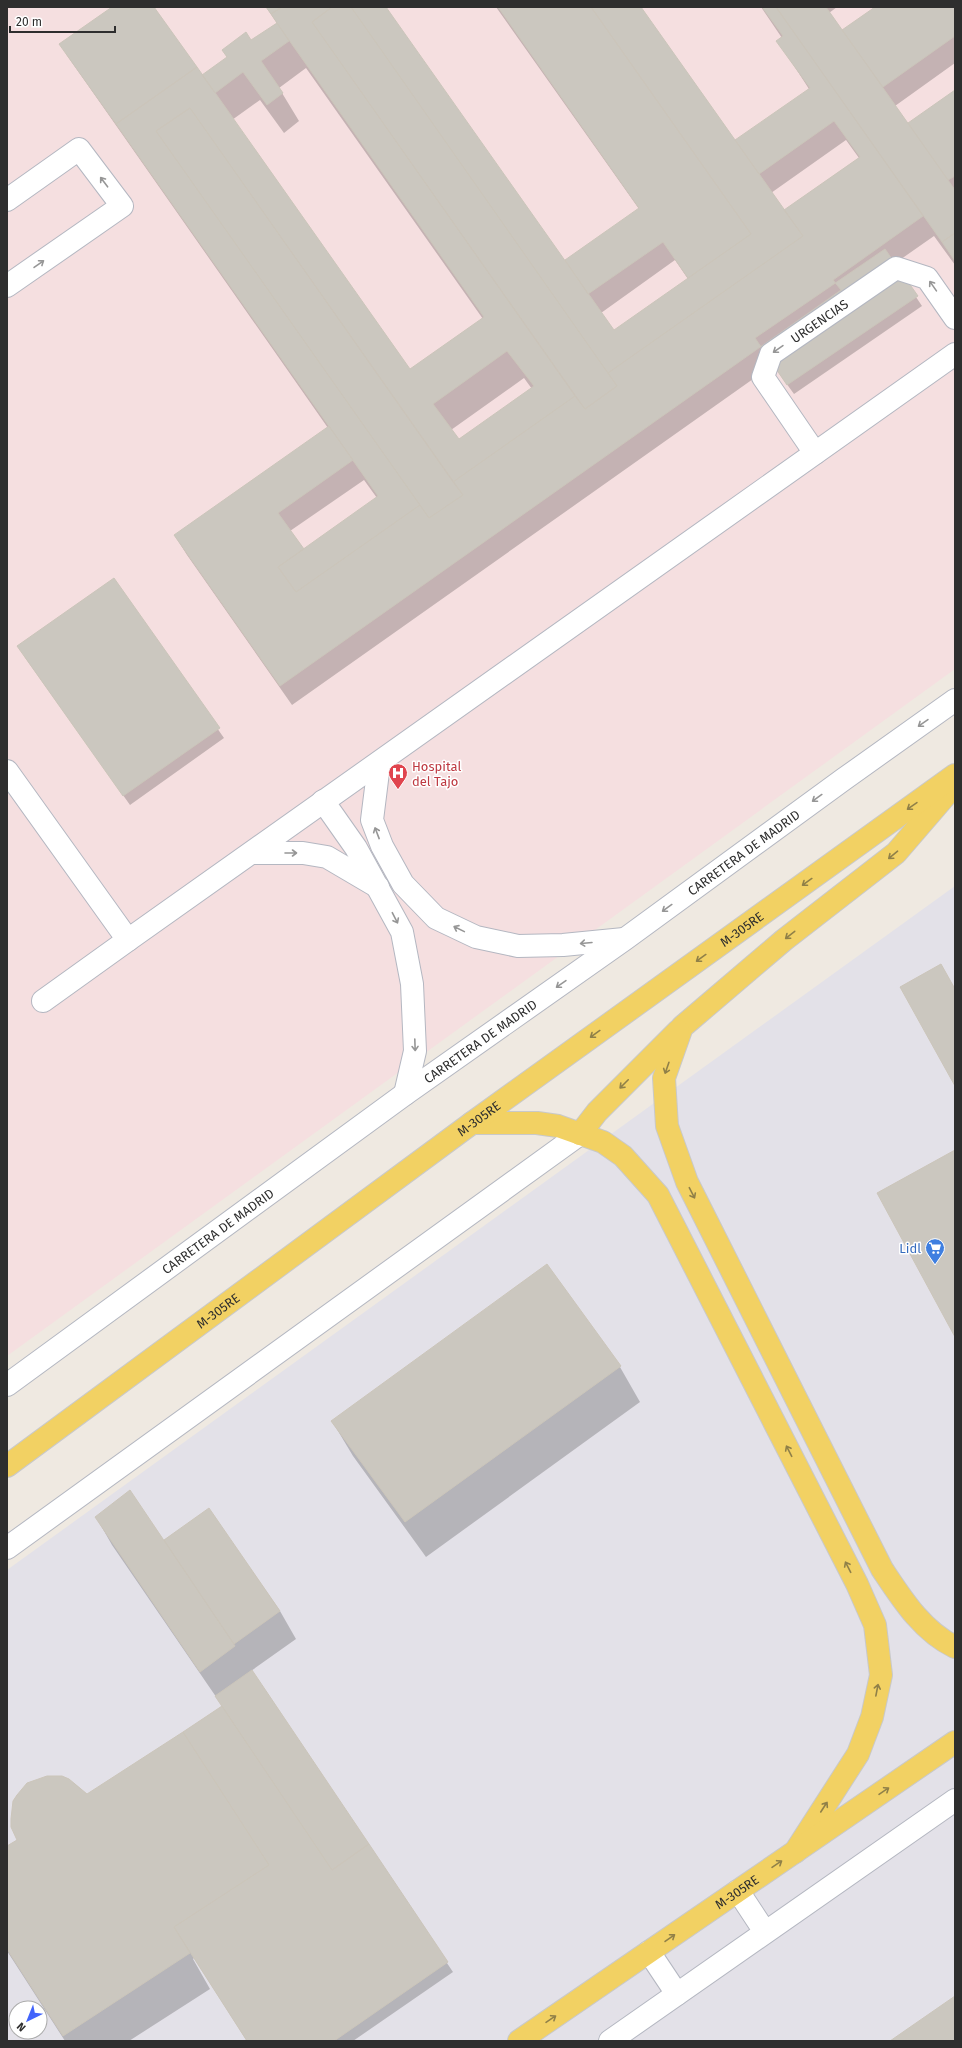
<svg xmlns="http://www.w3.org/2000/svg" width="962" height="2048" font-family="'Fira Sans',sans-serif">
<rect width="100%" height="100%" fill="#efe9e1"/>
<!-- industrial -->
<path fill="#e3e1e8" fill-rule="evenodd" d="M955,886v1155h-948v-471zM16,2008h24v24h-24z"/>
<!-- medical -->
<path fill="#f5dfe0" d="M7,7h948v662l-948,687z"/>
<!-- shadow -->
<path fill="#0003" fill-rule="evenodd" d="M114,7h39l49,69 26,-18 -5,-8 28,-8 26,-19 -11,-16h119l182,259 72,-57 -143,-202h94l163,231 1,-1 -162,-230h48l97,138 72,-56 -31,-48 4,-3 -21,-31h76l-8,6 16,22 31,-28h79v56l-60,43 15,22 45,-37v174l-21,-29 -40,28 28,42 -128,88 -21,-29 -481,340 -105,-150 -12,-19 153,-108 -262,-374zM306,68l177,251 -73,51 -178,-250 28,-20 24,33 15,-12 -20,-33zM846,140l13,18 -75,53 -13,-18zM675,260l13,19 -74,52 -13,-18zM524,378l8,11 -74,51 -7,-10zM364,480l13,18 -73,52 -14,-19z
M113,580l111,158 -94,67 -106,-149z
M620,1367l20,35 -214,155 -73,-101 -21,-35z
M209,1510l71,101 16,28 -45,32 202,301 -100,69h-106l-53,-83 -1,1 17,30 -81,52h-64l-58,-90v-104l11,-7 -6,-13v-16l5,-16 45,-18 13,7 12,11 136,-88 -111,-162 -16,-28 67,24zM269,1867l-99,64 -1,-2z"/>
<!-- building -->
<path fill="#cbc7bf" stroke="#cbc5ba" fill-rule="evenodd" d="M112,7h42l43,60 -81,57 -57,-80z
M266,7h16l-11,7z
M282,7h50l-20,15 263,374 -122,86 -263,-374 -34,23 264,374 -124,87 -18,-25 100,-71 -262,-372 81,-57 213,302 74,-52 -207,-294 -6,-9zM507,351l27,35 -75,53 -26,-35z
M332,7h19l266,379 -32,23 -273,-387z
M351,7h35l228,323 137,-96 -160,-227h50l162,229 -195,137z
M498,7h93l160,227 -63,44 -25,-36 -75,52 -23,-34 74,-52z
M762,7h14l147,209 -90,64 8,10 -561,396 -106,-151 155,-109 24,34 -75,53 26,36 -26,18 18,25 124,-87 9,13 34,-23 -10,-13 122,-86 10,13 32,-23 -9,-13 195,-137 -19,-26 76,-53 -26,-36 -75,53 -24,-34 75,-52 -34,-47 7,-5z
M776,7h50l129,183v43l-13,9z
M875,7h80v29l-72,51 -41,-57z
M277,23l12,18 -28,20 22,32 -16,12 -24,-33 -28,21 -13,-18 25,-18 -5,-7 24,-18 5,8z
M955,90v86l-7,4 -40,-57z
M190,108l273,387 -34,23 -273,-387z
M955,233v28l-13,-19z
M885,249l33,47 -131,89 -32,-47z
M114,578l106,150 -97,68 -106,-150z
M941,964l14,25v97l-55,-99z
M955,1150v187l-78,-144z
M547,1264l74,102 -216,156 -74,-101z
M130,1490l105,156 -35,26 -105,-155z
M209,1508l71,103 -46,33 -70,-104z
M252,1670l117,174 -37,26 -117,-174z
M222,1706l110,164 37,-26 79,118 -114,79h-87l-73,-114 95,-62 -86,-133z
M183,1732l86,133 -95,62 16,26 -127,83 -56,-87v-103l10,-6 -6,-13v-8l2,-18 4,-6 10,-12 20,-7h15l7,3 18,15z
M955,1996v45h-65z"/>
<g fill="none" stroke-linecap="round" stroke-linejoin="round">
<defs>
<g id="minor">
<path d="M7,200l72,-51 43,57 -115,80"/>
<path id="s1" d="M815,453l-52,-76 8,-23 125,-86 31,10 28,40"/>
<path d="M379,764l-7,56 10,26 21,38 33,34 40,19 42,9 45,-1 61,-6"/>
<path d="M7,771l121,169 827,-586"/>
<path d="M323,801l33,47 46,84 10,52 3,67 -10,43"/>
<path d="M252,853h51l24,4 51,30"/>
<path d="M43,1001l85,-61"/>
<path id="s2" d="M7,1385l398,-291 220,-155 219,-160 111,-79"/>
<path d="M7,1548l573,-414"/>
<path d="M738,1891l27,41"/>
<path d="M649,1952l28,42"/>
<path d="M610,2041l345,-241"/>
</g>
<g id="major">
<path d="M952,788l-56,65 -112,87 -102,87 -18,51 3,48 20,56 195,387c20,30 40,62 73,78"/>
<path d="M472,1123h65l21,3 45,16 20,14 35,39 199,389 18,41 6,50 -9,42 -14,37 -63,98"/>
<path d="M580,1134l17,-22 81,-81"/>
<path id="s3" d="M7,1466l465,-343 483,-348"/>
<path id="s4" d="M519,2041l436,-299"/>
</g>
</defs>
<!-- minor casing -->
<use href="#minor" stroke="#b4b7c1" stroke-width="24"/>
<!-- major casing -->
<use href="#major" stroke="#c9c9c9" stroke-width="24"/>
<!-- minor -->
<use href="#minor" stroke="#fff" stroke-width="22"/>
<!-- major -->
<use href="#major" stroke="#f2d163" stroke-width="22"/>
</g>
<!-- one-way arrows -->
<defs><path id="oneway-shaft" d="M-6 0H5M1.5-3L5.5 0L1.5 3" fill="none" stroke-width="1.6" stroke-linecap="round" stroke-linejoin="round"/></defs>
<g stroke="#969696">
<use href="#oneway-shaft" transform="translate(104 182) rotate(-127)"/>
<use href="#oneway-shaft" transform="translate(39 264) rotate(-35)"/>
<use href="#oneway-shaft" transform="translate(933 286) rotate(-125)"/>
<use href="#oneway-shaft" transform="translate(778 349) rotate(145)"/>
<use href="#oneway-shaft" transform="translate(923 723) rotate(145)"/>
<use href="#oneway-shaft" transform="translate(817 798) rotate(144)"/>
<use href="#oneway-shaft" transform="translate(377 833) rotate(-111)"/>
<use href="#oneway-shaft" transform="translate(291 853)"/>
<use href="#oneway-shaft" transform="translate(667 908) rotate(144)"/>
<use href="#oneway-shaft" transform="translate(395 918) rotate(63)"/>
<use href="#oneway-shaft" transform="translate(459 929) rotate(-154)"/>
<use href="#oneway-shaft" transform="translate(586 943) rotate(175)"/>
<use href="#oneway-shaft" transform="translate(561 984) rotate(145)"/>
<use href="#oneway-shaft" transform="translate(415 1045) rotate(88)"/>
</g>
<g stroke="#908048">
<use href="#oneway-shaft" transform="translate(912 806) rotate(145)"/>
<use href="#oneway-shaft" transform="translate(893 855) rotate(140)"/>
<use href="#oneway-shaft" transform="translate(807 882) rotate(144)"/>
<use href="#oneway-shaft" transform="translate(790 935) rotate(142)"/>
<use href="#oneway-shaft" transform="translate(701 958) rotate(144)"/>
<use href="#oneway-shaft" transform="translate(595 1034) rotate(144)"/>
<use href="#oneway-shaft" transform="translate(667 1068) rotate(109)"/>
<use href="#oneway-shaft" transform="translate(624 1084) rotate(135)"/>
<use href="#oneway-shaft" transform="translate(692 1193) rotate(63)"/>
<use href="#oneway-shaft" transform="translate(789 1451) rotate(-117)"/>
<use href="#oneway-shaft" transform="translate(848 1567) rotate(-117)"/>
<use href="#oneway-shaft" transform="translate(877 1690) rotate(-79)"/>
<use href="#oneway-shaft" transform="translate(884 1791) rotate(-34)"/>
<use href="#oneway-shaft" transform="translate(824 1807) rotate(-57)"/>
<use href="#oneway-shaft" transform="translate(777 1864) rotate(-34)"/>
<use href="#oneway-shaft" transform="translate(670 1938) rotate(-35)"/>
<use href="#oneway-shaft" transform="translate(551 2019) rotate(-34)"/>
</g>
<!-- icons -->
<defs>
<symbol id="hospital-pin" viewBox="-11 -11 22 30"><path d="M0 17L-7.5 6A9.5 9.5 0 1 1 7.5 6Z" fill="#e0444e" stroke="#fff"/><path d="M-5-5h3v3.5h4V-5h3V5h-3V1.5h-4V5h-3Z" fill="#fff"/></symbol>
<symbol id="supermarket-pin" viewBox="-11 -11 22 30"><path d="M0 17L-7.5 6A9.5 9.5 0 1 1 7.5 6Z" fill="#3f7fe0" stroke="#fff"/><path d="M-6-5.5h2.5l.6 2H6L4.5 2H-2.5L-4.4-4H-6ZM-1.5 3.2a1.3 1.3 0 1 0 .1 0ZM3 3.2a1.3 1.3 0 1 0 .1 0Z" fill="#fff"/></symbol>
</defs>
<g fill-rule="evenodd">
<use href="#hospital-pin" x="387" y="762" width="22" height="30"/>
<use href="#supermarket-pin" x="924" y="1237" width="22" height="30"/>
</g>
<g text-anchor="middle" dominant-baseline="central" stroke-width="3" stroke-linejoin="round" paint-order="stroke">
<!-- street labels -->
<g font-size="13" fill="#2e2e2e" stroke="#fff">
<text stroke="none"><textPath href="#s1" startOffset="175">URGENCIAS</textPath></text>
<text stroke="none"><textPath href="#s2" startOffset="909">CARRETERA DE MADRID</textPath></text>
<text stroke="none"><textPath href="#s3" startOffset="910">M-305RE</textPath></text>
<text stroke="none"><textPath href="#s2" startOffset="585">CARRETERA DE MADRID</textPath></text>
<text stroke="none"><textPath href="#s3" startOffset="586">M-305RE</textPath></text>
<text stroke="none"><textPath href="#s2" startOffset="261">CARRETERA DE MADRID</textPath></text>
<text stroke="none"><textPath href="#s3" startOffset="262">M-305RE</textPath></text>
<text stroke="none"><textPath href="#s4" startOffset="264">M-305RE</textPath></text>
</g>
<!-- health labels -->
<g font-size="13" fill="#be3a42" stroke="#fff" text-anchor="start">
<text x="412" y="766">Hospital<tspan x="412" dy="15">del Tajo</tspan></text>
</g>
<!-- shop labels -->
<g font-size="13" fill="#366cbe" stroke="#fff" text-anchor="end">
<text x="921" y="1248">Lidl</text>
</g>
</g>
<!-- border -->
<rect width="962" height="2048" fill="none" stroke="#2e2e2e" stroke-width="16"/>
<!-- north arrow -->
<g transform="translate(28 2020) rotate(223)"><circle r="19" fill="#ffffff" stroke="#ababab"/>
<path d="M0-3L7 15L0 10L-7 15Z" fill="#4264fb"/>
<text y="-6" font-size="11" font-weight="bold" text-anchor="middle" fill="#2e2e2e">N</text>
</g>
<!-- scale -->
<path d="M10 26v6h105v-6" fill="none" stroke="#2e2e2e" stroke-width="2"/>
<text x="16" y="26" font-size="12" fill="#2e2e2e" stroke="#ffffff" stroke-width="3" paint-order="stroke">20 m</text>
</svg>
